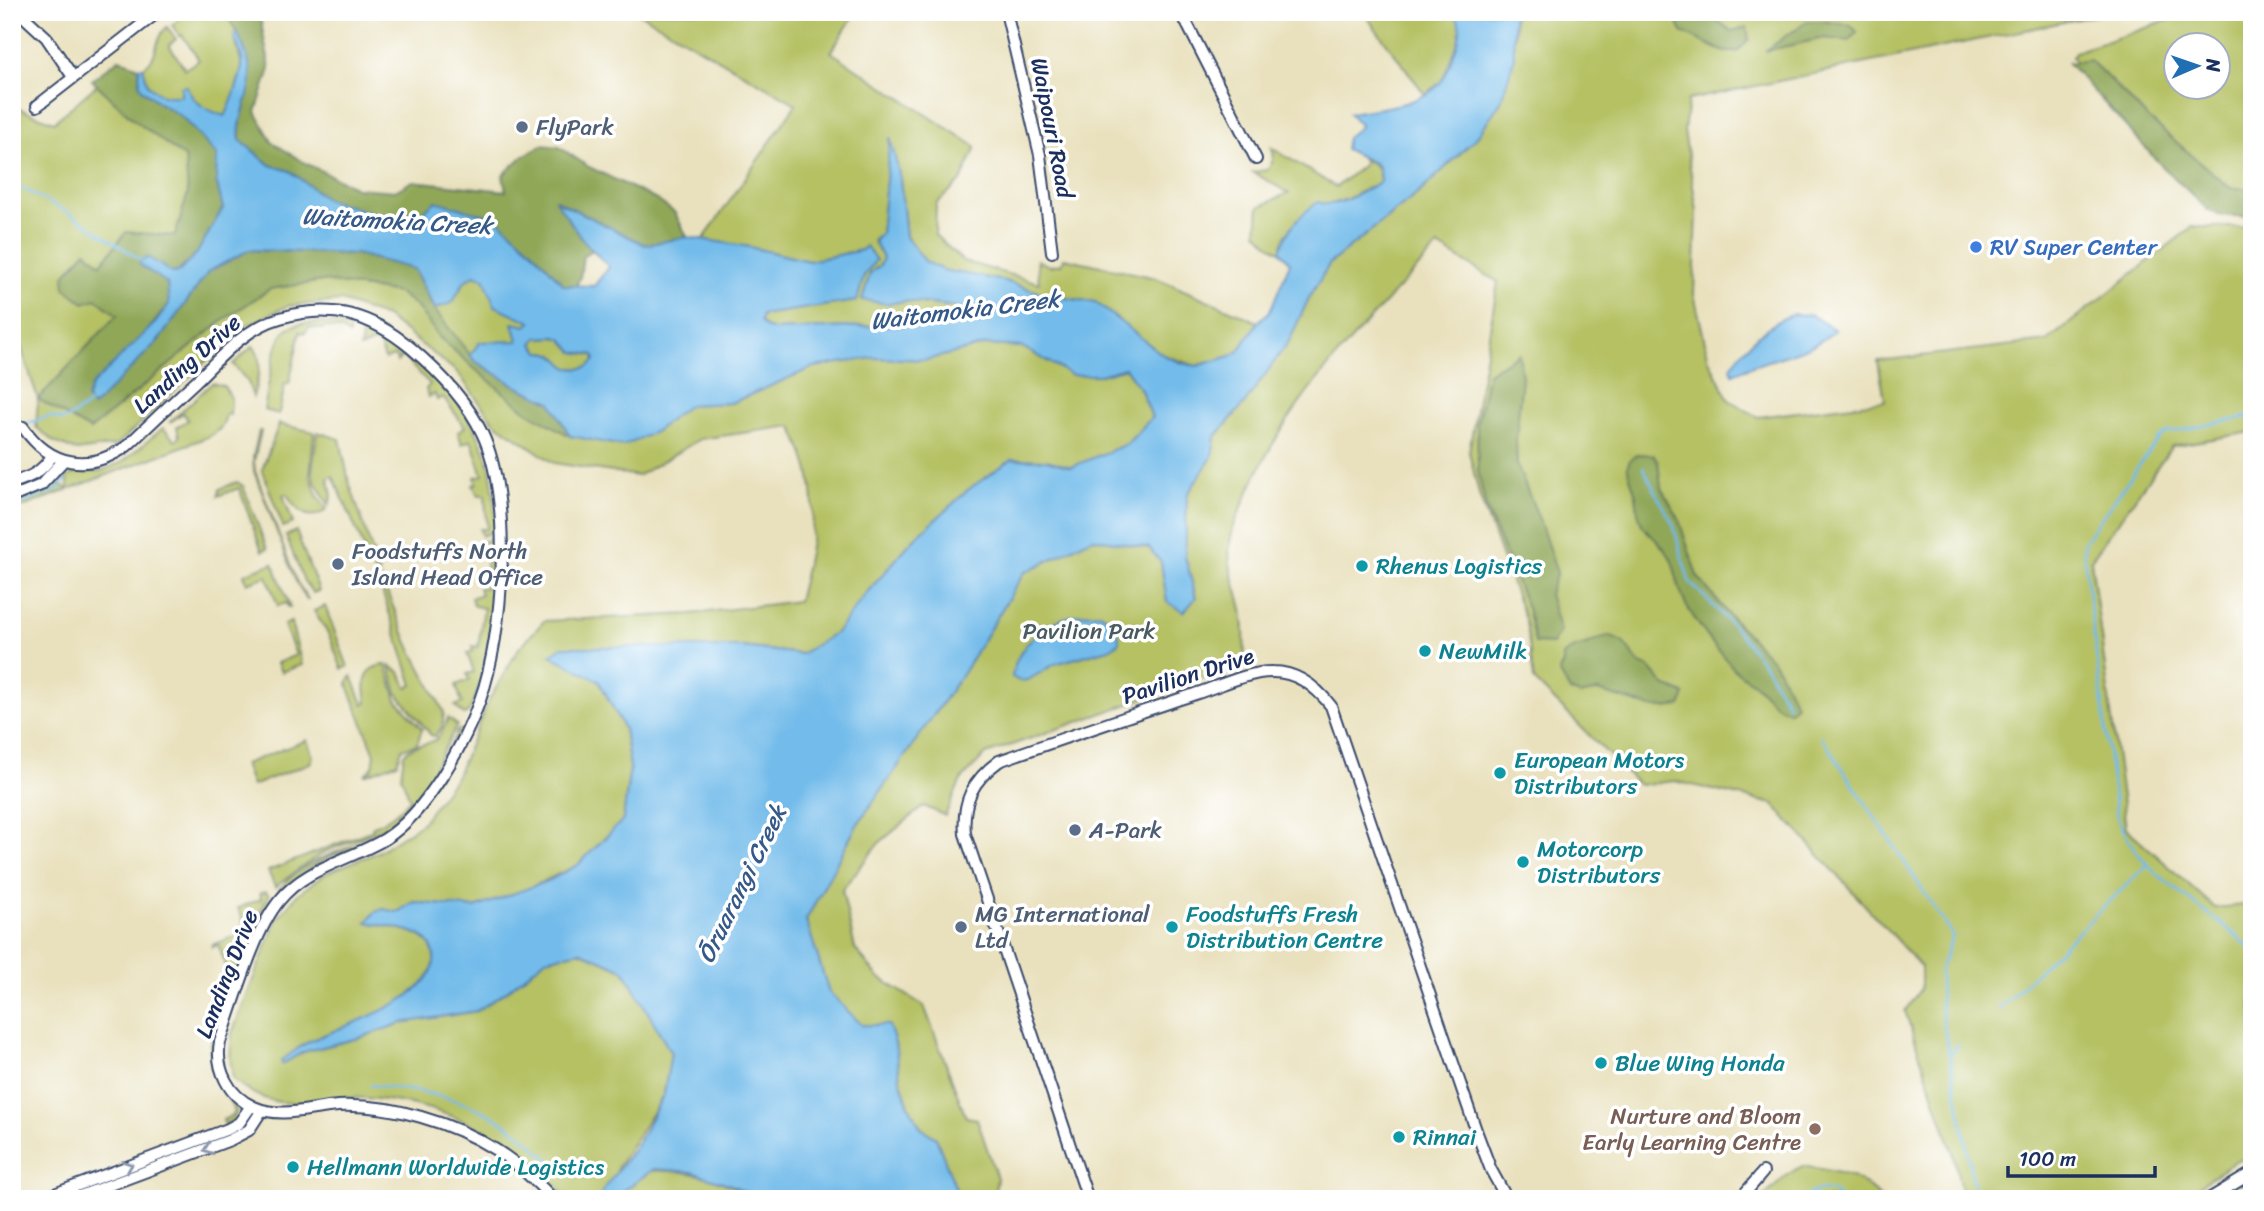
<svg xmlns="http://www.w3.org/2000/svg" width="2264" height="1211" font-family="Sriracha,sans-serif">
<rect width="100%" height="100%" fill="#fff"/>
<filter id="ink" filterUnits="userSpaceOnUse"><feTurbulence type="fractalNoise" baseFrequency=".0143" numOctaves="2"/><feDisplacementMap in="SourceGraphic" scale="14" xChannelSelector="R" yChannelSelector="G"/><feConvolveMatrix kernelMatrix="1 2 1 2 8 2 1 2 1" color-interpolation-filters="sRGB"/></filter>
<filter id="wash" filterUnits="userSpaceOnUse"><feTurbulence type="fractalNoise" baseFrequency=".00686" numOctaves="4" result="noise"/><feDisplacementMap in="SourceGraphic" scale="28" xChannelSelector="R" yChannelSelector="G"/><feGaussianBlur stdDeviation="1.57" result="paint"/><feColorMatrix in="noise" values="0 0 0 0 0 0 0 0 0 0 0 0 0 0 0 0 0 1.4 0 .05"/><feComposite in="paint" operator="in"/></filter>
<g filter="url(#wash)">
<rect width="100%" height="100%" fill="#e9e1be"/>
<!-- green -->
<path fill="#b5c163" stroke="#687860" stroke-width="2" fill-rule="evenodd" d="M188,12h37l12,20 -3,3 8,32 -10,36 -7,14 -21,-9 -23,-20 1,8c-12,2 -27,0 -34,-11 -3,-6 -3,-13 -5,-18 17,-9 10,-28 24,-40l9,12 -7,6 16,24 14,-9 -17,-25 -2,1 -8,-11z
M637,12h219l-25,40 145,95 -15,34 -25,23 -1,31 28,26 76,22 -2,-23 12,6 13,-2 2,-6 92,20 102,44 -19,29 -8,5 -35,10 -33,-11 -68,-53 -45,-6 -45,-15 -62,-11 -17,-8 -20,-25 -6,-59 -10,-39 -9,95 -8,7 10,17 -3,7 -10,8 18,31 17,-3 52,6 7,3c-14,9 -22,9 -39,5l-20,10 -131,5 -9,-3 -5,-6 2,-6 50,-8 52,-31 11,-16 -9,-14 -4,4 -53,11 -64,-15 -42,-6 93,-136z
M1363,12h91l6,10v16l-7,18 -12,26 -16,12z
M1513,12h599l-424,88 -4,31 13,80 -3,83 15,66 20,40 29,17 127,-16 -7,-40 169,-20 145,-114h60v205l-80,14 -81,114 35,268 89,80 37,-4v255l-15,1 -57,39h-217l-10,-46 -48,-142 16,-23v-21l-148,-163 -98,-23 -36,4 -105,-105 -8,-58 -46,-124 -11,-46 29,-170 -60,-36c-70,76 -149,150 -190,247 -7,16 -16,33 -18,50 -4,25 8,44 12,67 3,17 2,36 3,53l-259,91 -25,26 -16,36 -21,-10 -45,37 -37,47 13,59 23,28 46,29 42,111 11,2 20,59 -3,21h-34l-24,-61 -15,-10 -12,-22 -9,-27 -5,-36 -33,-17 -33,-33 -23,-73 51,-95 106,-152 61,-100 68,-35 57,10 12,14 6,40 29,-4 -11,-42 2,-61 25,-38 3,-19 29,-34 45,-63 20,-43 21,-35 92,-73 54,-52 25,-37 14,-70z
M2193,12h59v199l-156,-124 -24,-30 3,-5zM2176,46h42v42h-42z
M98,84l35,35 53,39 2,35 -13,44 -49,-5 -30,67 22,16 -80,84 52,31 136,-112 44,-29 53,-8 76,12 18,13 22,31 131,99 85,-4 33,-27 44,-2 82,-36 60,-10 52,3 60,-15 36,2 50,28h29l24,-7 16,22 11,27 -25,27 -56,23 -25,-7 -34,-1 -43,30 -57,52 -48,55 -27,36 -36,22 -59,-7 -84,1 -107,7 48,26 25,48 6,38 -7,53 -45,45 -55,26 -48,17 -61,-6 -17,10 -14,-3 -15,13c17,4 42,6 56,17 6,4 9,10 10,18 5,42 -92,69 -122,83 -11,5 -20,14 -31,20l2,4 20,-12 56,-14 43,-15 75,-12 31,-21 38,-31 33,-8 45,19 47,83 -7,41 -48,76 4,3c57,-6 86,-2 138,26h-190c-14,-14 -27,-30 -42,-42 -48,-36 -100,-55 -160,-59 -55,-4 -84,23 -133,-19l-3,-22 2,-24 45,-114 21,-25 30,-22 50,-20 44,-29 35,-48 32,-75 30,-52 25,-27 147,-7 107,-13c11,-43 21,-85 11,-129 -3,-15 -11,-31 -17,-46l-92,13 -62,37 -84,-13 -60,-41 -37,-50 -71,-55 -45,-16 -54,5 -46,22 -124,117 -40,6 -23,-9 -18,-15 2,-28 -26,-79v-214l42,16z
M1272,148l64,39 25,-20 4,-5 -3,-4c14,6 17,9 18,24l-33,17 -21,7 -40,29 -6,16 -12,-7 -11,-12 2,-25 29,-14 -35,-21 14,-2c5,-7 9,-13 5,-22z
M475,275l9,3 12,28 36,16 -4,4 -14,-2 5,18h-38l-11,13 -37,-47 19,-5 13,-22z
M332,323l18,4 -1,8 -7,-5 -17,-3 -3,2 -13,-2 -4,6 -5,-1 -11,52h-4l-6,30 -15,-4c4,-18 9,-70 23,-81 12,-8 31,-6 45,-6z
M370,326c13,9 29,16 41,26 31,26 59,61 74,99 9,24 9,53 11,79l-14,6 -2,-7h7l-2,-34h-7l-5,-10 4,-2 -2,-6 8,-2 -12,-35 -9,4 -4,-12 7,-5 -22,-30 -6,3 -2,-6 -7,3 -2,-8 4,-5 -28,-28 -5,6 -2,-6 -10,3 -7,-18 -18,7 3,-17z
M555,337l7,2 12,13 20,3 2,5c-8,10 -17,9 -28,8 -10,-9 -13,-16 -28,-16l-7,-8 4,-6z
M253,346c12,13 4,36 0,51l-5,-15 -15,-18z
M212,383l12,3 7,12 -1,17 -4,-1c-2,12 -5,15 -16,22l-198,75v-11l27,-10 15,-9 14,8v-8l-6,-2 14,-6 25,-2 22,-9 40,-34 12,12 4,-3 -2,-10 11,-7 -5,-7 -14,10z
M279,424l35,8 -4,43 7,20 10,14c-18,15 -31,2 -40,-15l-4,1 10,28 -10,4 -21,-57z
M259,431h2l-7,30 1,10 41,110 12,18 -1,1 -12,-21 -41,-108 -1,-14z
M317,432l23,7 9,43 31,92 -5,-1 -42,-97 -5,2 4,17 -3,10 -14,-23 -3,-10z
M237,482l6,4 24,63 -5,2 -23,-63 -21,8 2,-7z
M296,531l23,60 -6,2 -9,-12 -18,-45z
M495,537c1,53 -3,129 -27,176l-4,2 -9,-9 7,-3 -6,-18 13,-5 -2,-6 7,-2 -7,-19 6,-2 -1,-5 6,1 6,-39 -10,-2 -3,-8 10,-4 -2,-6h6l2,-36 -8,-1 -2,-7z
M273,563l17,44h-2l-2,-4 -8,3 -11,-30 -20,7 -3,-9z
M382,580l26,63 36,69 -2,15 -7,9 -4,-1 -34,-42 -7,-27 10,6 7,15 6,-2 -33,-100z
M325,606l23,61 -6,2 -13,-34 -15,-24z
M291,622l11,43 -21,7 -4,-9 19,-8 -12,-30z
M386,665l11,35 25,29 -5,15 -15,5 -5,14 -33,12 9,-8 2,-13 -28,-71 5,-7 11,28 4,-1c-3,-18 -5,-37 19,-38z
M448,718l9,7c-18,33 -33,68 -62,94 -21,18 -48,22 -72,34 -18,10 -32,23 -48,34l-7,-16 105,-41 -1,-3c16,-7 26,-15 38,-28l-9,-23 3,-22c18,-18 32,1 44,-36z
M458,730h4c-18,40 -46,86 -85,109 -13,8 -30,11 -45,17 -18,8 -33,20 -48,33l-5,1c22,-28 51,-35 83,-48 47,-20 77,-67 96,-112z
M307,740l6,17 -3,6 -58,23 -8,-22z
M266,892l3,4 -24,41 -28,76 -8,-26 16,-6 -2,-7 5,-2 -10,-27 -6,2v-2l29,-11 -2,-5 6,-4 -7,-17 23,-9 -1,-6z
M271,900v3l-17,26 -39,107c-2,14 -3,26 1,39 7,19 36,36 9,50l-2,-5 10,-5c2,-14 -15,-27 -19,-40 -4,-10 -4,-19 -4,-29l41,-118z
M1804,1166c33,7 53,6 77,33h-121c16,-10 26,-28 44,-33z"/>
<!-- forest -->
<path fill="#90a759" stroke="#566b5c" stroke-width="2" d="M225,12h34l11,57 -14,43 16,30 33,21 51,25 39,3 18,-10 93,10 -3,-16 19,-18 20,-12 17,2 30,20 68,33 18,13 12,24 -42,8 -89,-45 27,40 9,10 -9,6 -3,22 -4,7h-12l-34,-37 -94,-47 -23,19 -34,-5 -53,-16 -36,-28 -20,-6 -30,-25c-2,-14 3,-24 6,-38 9,-39 -1,-57 -21,-90z
M1677,12h28l27,19 15,-4 2,13 -12,12h-13l-42,-20 -8,-17z
M1821,21l30,4 6,7 -8,9 -25,-3 -59,13 41,-29z
M119,59l20,8 1,19 3,4 15,12 24,15 35,38 -1,25 7,28 -26,45 -19,19 -6,1 -23,-15 8,19 11,6 1,21 -79,99 3,3 66,-66 50,-69 40,-21 107,4 58,15 19,39 42,53 43,26 33,15 19,34 -45,-26 -50,-41 -36,-32 -23,-31 -17,-13 -76,-12 -53,8 -44,29 -136,112 -52,-31 79,-84 -21,-16 -12,4 -19,-15 -1,-12 22,-25 15,13 25,-32 49,4 13,-43 -3,-35 -52,-39 -41,-39z
M2090,60l57,57 83,71h22v29l-32,-2 -12,-5 -47,-45 -93,-102z
M1519,354l3,23 -6,63 1,25 22,54 18,54 -8,21 11,37 -8,13 -17,-1 -8,-35 -41,-100 -8,-37 -1,-48 11,-50z
M1639,454l14,1 5,6 3,27 17,29 19,59 31,38 47,49 21,41 -6,7c-15,-2 -22,-14 -33,-25 -7,-6 -15,-10 -22,-16 -17,-19 -36,-43 -49,-65 -8,-15 -9,-31 -15,-46 -6,-13 -20,-22 -28,-33 -8,-13 -4,-24 -9,-37 -4,-13 -14,-28 5,-35z
M1609,636l14,6 17,22 9,3 17,20 16,5 3,3 -4,11 -17,2 -13,-1 -53,-16 -18,4 -10,-4 -11,-20 4,-8v-7c13,-12 15,-7 28,-13 8,-4 9,-6 18,-7z"/>
<!-- water -->
<path fill="#72bbea" stroke="#4675a4" stroke-width="2" fill-rule="evenodd" d="M1454,12h59l1,47 -13,42 -25,37 -54,52 -92,73 -21,35 -20,43 -45,63 -29,33 -3,20 -25,38 -2,61 11,42 -12,14 -17,-10 -6,-40 -12,-14 -57,-10 -68,35 -61,100 -106,152 -51,95 23,72 33,33h27l6,18 5,36 9,27 12,22 15,10 24,61h-202l-24,-13 -42,-14 -38,-3 -42,30h-13l4,-9 33,-44 28,-52 7,-41 -47,-83 -44,-19 -34,8 -38,31 -31,21 -75,12 -43,15 -56,14 -21,12 -1,-4c11,-6 20,-15 31,-20 30,-14 127,-42 122,-84 -1,-7 -4,-13 -10,-18 -15,-10 -40,-12 -57,-16l8,-10 8,-3 14,3 17,-10 61,6 75,-28 28,-15 45,-45 7,-53 -6,-38 -25,-48 -49,-26 12,-8h180l59,7 36,-22 27,-36 48,-55 57,-52 43,-30 34,1 25,7 56,-23 25,-27 -11,-27 -16,-22 -24,7h-29l-50,-28 -36,-2 -60,15 -52,-2 -60,9 -83,36 -42,2 -34,27 -32,14 -53,-10 -19,-34 -33,-15 -43,-26 -5,-6 10,-13 38,-1 -5,-18 14,3 4,-4 -36,-16 -11,-28 -9,-3 -10,6 -13,22 -17,6 -21,-40 -58,-15 -107,-4 -40,21 -50,69 -66,67 -6,-8 4,-13 65,-64 13,-18 -2,-21 -27,-18 1,-5 8,-2 23,15 7,-1 18,-19 26,-45 -7,-28 1,-25 -35,-38 -24,-15 -15,-12 -3,-4 -1,-19h4l5,18 15,11h18v-9l6,-1c5,17 21,25 38,30 5,-9 15,-37 17,-48 2,-11 -5,-23 -8,-33l3,-3c6,16 15,31 14,48 -2,21 -14,40 -11,60l30,25 20,6 36,28 53,16 34,5 23,-19 60,17 34,30 34,37 30,1 15,-19 -26,-27 -28,-40 90,45 42,-8 58,9 64,15 53,-11 4,-4 10,14 -12,16 -7,25 -95,14 -2,7 5,5 9,3 131,-5 20,-10c17,4 24,4 39,-5l-7,-3 -52,-6 -17,3 -26,-4 8,-27 10,-8 3,-7 -9,-17 7,-7 9,-97 10,41 6,59 20,25 17,8 62,11 45,15 45,6 68,53 19,8 15,3 34,-10 8,-5 19,-29 12,-11 20,-48 -10,-12c8,-23 18,-35 38,-49 19,8 45,-11 62,-20l-1,-13 -3,-5 -31,-15 2,-12 14,-11 -12,-13c28,-5 71,-7 91,-30 8,-9 12,-24 16,-35 5,-14 6,-23 -2,-36zM555,337l7,2 12,13 20,3 1,5c-7,10 -16,9 -27,8 -10,-9 -13,-16 -28,-16l-7,-8 4,-6z
M1793,314l18,1 24,15c-27,26 -71,28 -102,44l-2,-7c16,-24 35,-42 62,-53z
M1099,613c15,7 21,13 20,30l-10,6 -54,15 -27,16 -9,1 -7,-4c4,-30 31,-54 59,-61 9,-3 19,-2 28,-3z"/>
<g fill="none" stroke-linecap="round" stroke-linejoin="round">
<!-- stream -->
<path stroke="#72bbea" stroke-width="2.5" d="M12,183l59,31 70,46
M2252,416l-85,17 -8,5 -75,104v14l32,257c21,65 91,92 136,137
M25,424l26,-8 11,4 9,-3 20,-15
M1643,468l30,56 16,57 48,49 29,37 22,38
M12,507l46,-18 7,-9
M1821,736l132,200 -13,35 1,38 35,190
M1999,1009l148,-144
M1950,1056l8,-12
M371,1085c48,5 98,13 139,42 14,10 28,23 42,35
M1799,1199l20,-9 13,1 8,8"/>
</g>
</g>
<g filter="url(#ink)">
<g fill="none" stroke-linecap="round" stroke-linejoin="round">
<defs>
<path id="minor" d="M19,12l27,25 27,40
M1006,12l34,143 12,97
M1181,12l75,147
M37,106l121,-94
M23,427c27,39 65,46 104,19 23,-22 46,-44 69,-65 25,-24 49,-53 84,-63 52,-15 90,-4 131,30 27,23 56,53 71,85 31,64 22,201 -2,267 -16,45 -54,113 -95,139 -35,21 -79,28 -106,62 -26,32 -44,100 -59,141 -5,26 8,54 34,65 27,12 56,1 84,-1 53,-2 114,16 158,44 21,13 40,31 57,49
M12,483c18,-6 29,-10 40,-27
M12,497l29,-12 23,-25
M41,1199l187,-70 11,-6 12,-17
M72,1199l158,-59 19,-10 13,-20
M1088,1199l-123,-365c-3,-33 8,-54 34,-73 64,-23 128,-44 193,-66 23,-7 57,-24 81,-23 25,0 44,16 58,34l146,427 14,37 16,29
M1740,1199l23,-27
M2209,1199l43,-26"/>
</defs>
<!-- minor casing -->
<use href="#minor" stroke="#3a4a6c" stroke-width="14"/>
<!-- minor -->
<use href="#minor" stroke="#fff" stroke-width="10"/>
</g>
<!-- one-way arrows -->
<defs><path id="oneway-chevron" d="M-2-3.5L2.5 0L-2 3.5" fill="none" stroke-width="1.6" stroke-linecap="round" stroke-linejoin="round" transform="scale(1.75)"/></defs>
<g stroke="#8d97ae">
<use href="#oneway-chevron" transform="translate(208 1149) rotate(160)"/>
<use href="#oneway-chevron" transform="translate(128 1166) rotate(-20)"/>
</g>
</g>
<!-- markers -->
<g fill="#5c6f8a" stroke="#fff" stroke-width="2.5">
<circle cx="522" cy="127" r="7"/>
<circle cx="338" cy="564" r="7"/>
<circle cx="1075" cy="830" r="7"/>
<circle cx="961" cy="927" r="7"/>
</g>
<circle fill="#3f7fe0" stroke="#fff" stroke-width="2.5" cx="1976" cy="247" r="7"/>
<g fill="#0f9aa8" stroke="#fff" stroke-width="2.5">
<circle cx="1362" cy="566" r="7"/>
<circle cx="1425" cy="651" r="7"/>
<circle cx="1500" cy="773" r="7"/>
<circle cx="1523" cy="862" r="7"/>
<circle cx="1172" cy="927" r="7"/>
<circle cx="1601" cy="1063" r="7"/>
<circle cx="1399" cy="1137" r="7"/>
<circle cx="293" cy="1167" r="7"/>
</g>
<circle fill="#8d6e63" stroke="#fff" stroke-width="2.5" cx="1815" cy="1129" r="7"/>
<g text-anchor="middle" dominant-baseline="central" stroke-width="7" stroke-linejoin="round" paint-order="stroke">
<!-- service labels -->
<g font-size="23" fill="#4e5e75" stroke="#fff" text-anchor="start">
<text x="536" y="127">FlyPark</text>
<text x="352" y="551">Foodstuffs North<tspan x="352" dy="26">Island Head Office</tspan></text>
<text x="1089" y="830">A-Park</text>
<text x="975" y="914">MG International<tspan x="975" dy="26">Ltd</tspan></text>
</g>
<!-- street labels -->
<g font-size="23" fill="#1b2f5e" stroke="#fff">
<text transform="translate(1052 128) rotate(79)">Waipouri Road</text>
<text transform="translate(187 364) rotate(-42)">Landing Drive</text>
<text transform="translate(1188 676) rotate(-18)">Pavilion Drive</text>
<text transform="translate(227 974) rotate(-69)">Landing Drive</text>
</g>
<!-- shop labels -->
<g font-size="23" fill="#366cbe" stroke="#fff" text-anchor="start">
<text x="1990" y="247">RV Super Center</text>
</g>
<!-- culture labels -->
<g font-size="23" fill="#0d838f" stroke="#fff" text-anchor="start">
<text x="1376" y="566">Rhenus Logistics</text>
<text x="1439" y="651">NewMilk</text>
<text x="1514" y="760">European Motors<tspan x="1514" dy="26">Distributors</tspan></text>
<text x="1537" y="849">Motorcorp<tspan x="1537" dy="26">Distributors</tspan></text>
<text x="1186" y="914">Foodstuffs Fresh<tspan x="1186" dy="26">Distribution Centre</tspan></text>
<text x="1615" y="1063">Blue Wing Honda</text>
<text x="1413" y="1137">Rinnai</text>
<text x="307" y="1167">Hellmann Worldwide Logistics</text>
</g>
<!-- park labels -->
<g font-size="23" fill="#495b60" stroke="#fff">
<text x="1089" y="631">Pavilion Park</text>
</g>
<!-- education labels -->
<g font-size="23" fill="#785e54" stroke="#fff" text-anchor="end">
<text x="1801" y="1116">Nurture and Bloom<tspan x="1801" dy="26">Early Learning Centre</tspan></text>
</g>
<!-- water labels -->
<g font-size="24" font-style="italic" fill="#355988" stroke="#fff">
<text transform="translate(397 221) rotate(3)">Waitomokia Creek</text>
<text transform="translate(965 310) rotate(-7)">Waitomokia Creek</text>
<text transform="translate(742 884) rotate(-64)">Ōruarangi Creek</text>
</g>
</g>
<!-- margin -->
<rect width="2264" height="1211" fill="none" stroke="#fff" stroke-width="42"/>
<!-- north arrow -->
<g transform="translate(2197 66) rotate(88)"><circle r="33" fill="#ffffff" stroke="#a4acbf" stroke-width="2"/>
<path d="M0-5L12 26L0 18L-12 26Z" fill="#1f6fb2"/>
<text y="-10" font-size="19" font-weight="bold" text-anchor="middle" fill="#1b2f5e">N</text>
</g>
<!-- scale -->
<path d="M2008 1166v10h147v-10" fill="none" stroke="#1b2f5e" stroke-width="3.5"/>
<text x="2019" y="1166" font-size="21" fill="#1b2f5e" stroke="#ffffff" stroke-width="5" paint-order="stroke">100 m</text>
</svg>
